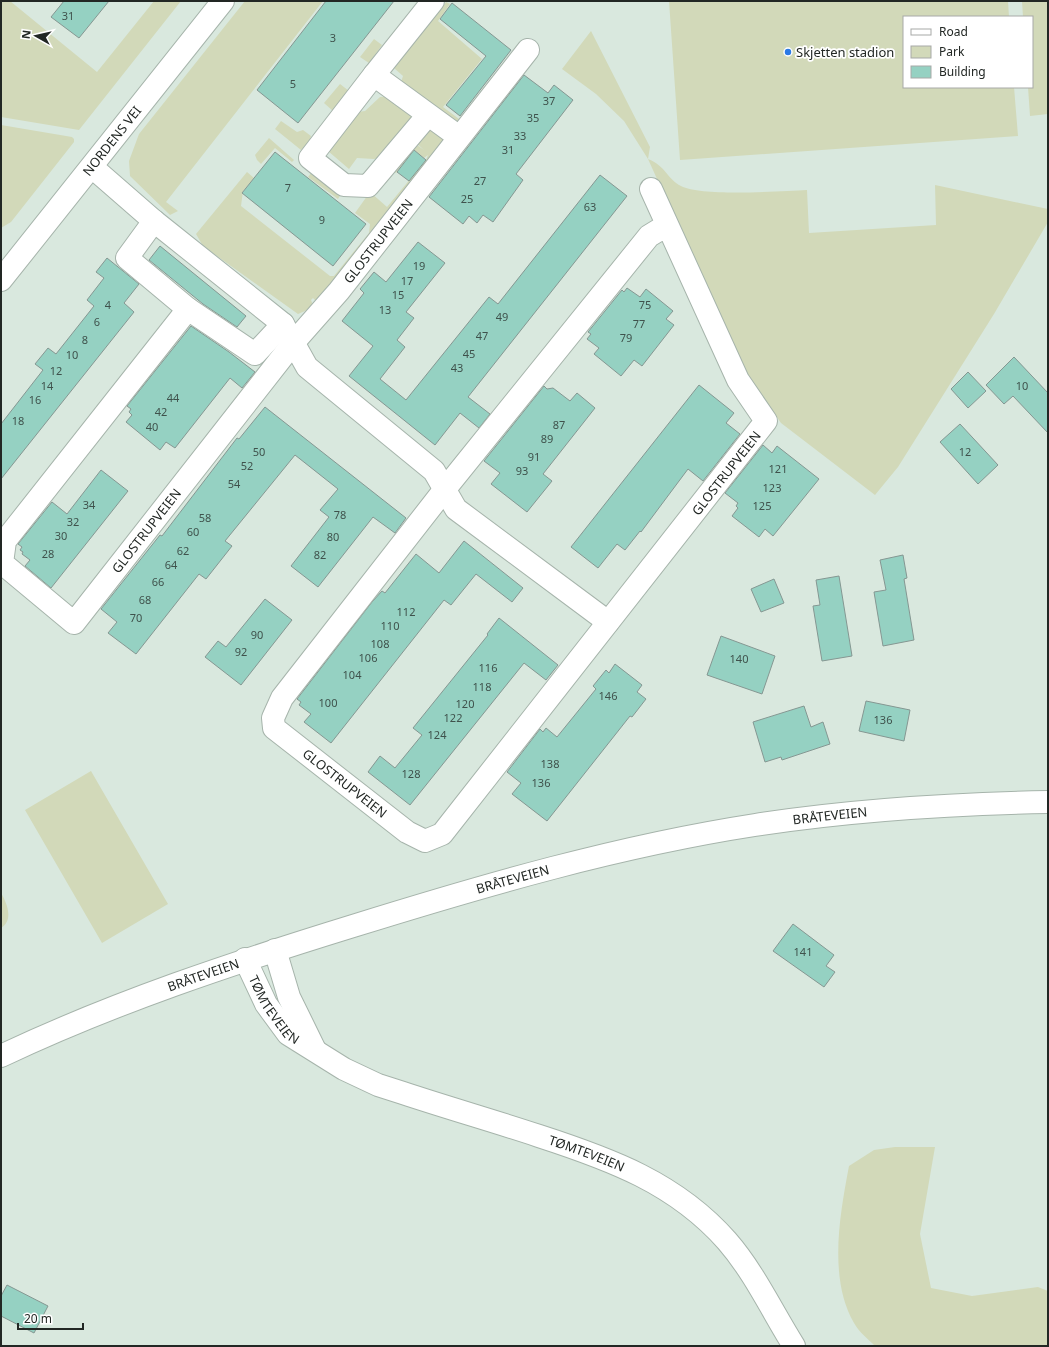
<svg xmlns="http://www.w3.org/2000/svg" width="1049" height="1347" font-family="'Noto Sans',sans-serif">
<rect width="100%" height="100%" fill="#d9e8de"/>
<!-- green -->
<path fill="#d2d9b9" d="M1,1h9l87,71 57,-71h27l-102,129 -78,-13z
M245,1h78l-157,201 12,9 -8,4 -40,-39 -1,-15 10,-27z
M669,1h339l1,16h-105v70h110l4,49 -338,24z
M1022,1h26v113l-18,2 -2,-29h4v-70h-9z
M446,2l4,2 -12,17 44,38 -39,48 20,15 -10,-2 -52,-38 2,-6 -9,-8z
M591,31l59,116 -2,12c17,6 20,21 33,27 22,11 98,5 126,4l2,43 127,-8 -1,-40 113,24v13l-54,92 -96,153 -23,28 -94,-72 -38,-54 -95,-210 -24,-38 -28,-27 -34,-25z
M374,39l8,6 -13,18 -9,-6z
M340,84l9,7 -16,20 -9,-8z
M393,96l25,19 -30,41 -14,3 -17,-1 -8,11 -21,-18 30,-39 7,-1 15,-14z
M281,121l16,11 6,-2 8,6 -2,6 -8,8 -26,-21z
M1,125l71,12 2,2v3l-63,80 -10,6z
M430,128l15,11 -111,145 -18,17 -3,-3 -2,2 2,5 -8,6 -7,3 -95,-68 -7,-12 51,-62 7,6 -11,13 -2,15 89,70h4l35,-43 1,-9 -15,-11 15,-21 17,15 39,-47 2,-5 -4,3 -10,-8 -18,23 -5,-4 22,-27 11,8 -9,-8z
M269,138l25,22 -2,2 -17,-14 -14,16 -4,-4 -2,-5z
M312,172l29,22 -3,5 -30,-22z
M91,771l77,133 -66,39 -77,-133z
M1,893c6,10 13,27 0,35z
M895,1147h40l-15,87 11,54 41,8 66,-9 10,4v55h-173c-7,-7 -16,-14 -21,-23 -26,-45 -14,-109 -5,-157l25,-16z"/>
<!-- building -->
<path fill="#95d1c2" stroke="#859792" d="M64,1h45l-30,37 -28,-21z
M326,1h68l-96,122 -41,-33z
M452,3l59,47 -51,66 -14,-11 40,-49 -46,-37z
M524,75l24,18 6,-8 19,15 -57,74 7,6 -30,42 -10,-7 -6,8 -8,-7 -6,8 -34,-27z
M414,150l12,10 -17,21 -12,-9z
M275,152l91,72 -33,42 -91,-73z
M600,175l27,21 -159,201 22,17 -11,14 -19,-15 -25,32 -86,-69 24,-30 -31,-25 22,-28 -4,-4 14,-17 12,10 32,-40 27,21 -39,49 8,6 -17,22 8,7 -25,32 26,21 83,-103 9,7z
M160,246l86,70 -9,11 -34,-23 -54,-44z
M107,258l32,26 -15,19 10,9 -133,167v-55l42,-54 -8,-6 13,-16 8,6 38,-48 -7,-6 17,-22 -8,-6z
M627,288l13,9 6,-8 27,22 -7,8 8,6 -32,41 -8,-6 -13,16 -27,-22 5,-6 -12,-9 4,-5 -3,-2 34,-42 2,2z
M191,326l38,26 26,20 -13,16 -12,-10 -55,70 -9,-6 -6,8 -34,-28 6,-7 -3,-3 2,-3 -4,-3z
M1014,357l34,36v40l-35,-37 -9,8 -18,-19z
M968,372l18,19 -18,17 -17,-19z
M699,385l35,28 -8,10 14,11 -37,47 -15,-12 -47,63 -1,-1 -15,19 -8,-6 -19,24 -27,-21z
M544,386l3,3 6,-1 17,13 7,-8 18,15 -52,66 9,7 -25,31 -36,-28 9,-11 -16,-12z
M265,407l141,111 -11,15 -22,-16 -55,70 -27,-21 38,-49 -9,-7 18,-21 -43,-34 -70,86 7,5 -26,33 -7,-5 -63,80 -28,-21 9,-11 -16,-13 59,-74 2,1 75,-98 2,1z
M960,424l38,41 -20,19 -38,-42z
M763,445l9,8 5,-7 42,33 -46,57 -8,-7 -6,8 -27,-21 6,-8 -2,-2 2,-3 -13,-10z
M101,470l27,21 -77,97 -26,-22 5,-6 -8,-6 1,-2 -3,-2 2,-3 -4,-3 34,-42 15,12z
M464,541l59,47 -11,14 -36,-28 -25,31 -7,-5 -113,143 -27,-21 7,-8 -12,-9 2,-3 -4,-3 75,-97 10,-11 3,2 31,-39 23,19z
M903,555l4,23 -3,1 10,61 -31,6 -9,-54 12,-2 -6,-30z
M839,576l13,80 -30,5 -9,-55 7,-1 -4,-25z
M774,579l10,24 -23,9 -10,-23z
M265,599l27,21 -51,65 -36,-28 13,-16 8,6z
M499,618l59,47 -12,15 -22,-17 -114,142 -42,-33 12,-16 15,12 27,-33 -9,-7 75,-93 -1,-1z
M721,636l54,20 -13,38 -55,-19z
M615,664l27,21 -5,7 9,7 -14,18 -2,-1 -83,105 -35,-27 9,-11 -14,-11 33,-43 3,3 3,-4 11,9 39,-48 -3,-3 13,-16 3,3z
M866,701l44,9 -6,31 -45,-10z
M804,706l7,21 12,-5 7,22 -48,16 -1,-3 -16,5 -12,-40z
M793,924l41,31 -8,11 9,6 -11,15 -51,-36z
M7,1285l41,21 -14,27 -33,-17v-20z"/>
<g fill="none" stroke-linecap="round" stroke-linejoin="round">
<defs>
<g id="minor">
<path d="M374,75l59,-74"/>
<path d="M428,115l-60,71 -24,-1 -34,-27 64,-83 85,62"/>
<path d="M92,167l62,54 129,103 24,43 127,104 22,38 152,113"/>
<path d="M651,189l87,191 28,41 -324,413 -17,7 -18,-9 -133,-104 -1,-10 9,-20 163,-209 204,-253 18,-11"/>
<path id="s1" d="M154,221l-27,37 61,51 -183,232 -3,22 72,60 220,-281 45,-51 189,-241"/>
<path id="s2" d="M1,280l222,-279"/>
<path d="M188,309l67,45 28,-30"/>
<path d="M275,950l14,47 26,53"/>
<path id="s3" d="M245,959l21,45 22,30 56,35 34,16 25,8c45,15 91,28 136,43 71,23 137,47 188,105 27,31 45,70 67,105"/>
</g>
<g id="major">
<path id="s4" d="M1,1056c114,-54 232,-93 352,-130 132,-41 266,-80 402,-101 97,-15 195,-21 293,-23"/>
</g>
</defs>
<!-- minor casing -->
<use href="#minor" stroke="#a6b4ab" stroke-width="24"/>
<!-- major casing -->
<use href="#major" stroke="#a6b4ab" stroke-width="24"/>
<!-- minor -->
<use href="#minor" stroke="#fff" stroke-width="22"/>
<!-- major -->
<use href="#major" stroke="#fff" stroke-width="22"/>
</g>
<!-- markers -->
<circle fill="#2b7ae6" stroke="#fff" stroke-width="1.5" cx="788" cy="52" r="4"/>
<g text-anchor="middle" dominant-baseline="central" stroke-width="3.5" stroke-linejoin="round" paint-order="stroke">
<!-- number labels -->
<g font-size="11" fill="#3f524c">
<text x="68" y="15">31</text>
<text x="333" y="37">3</text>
<text x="293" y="83">5</text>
<text x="549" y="100">37</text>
<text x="533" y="117">35</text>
<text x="520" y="135">33</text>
<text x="508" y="149">31</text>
<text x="480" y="180">27</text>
<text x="288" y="187">7</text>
<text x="467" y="198">25</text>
<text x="590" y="206">63</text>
<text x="322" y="219">9</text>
<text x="419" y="265">19</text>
<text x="407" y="280">17</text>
<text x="398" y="294">15</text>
<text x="108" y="304">4</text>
<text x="645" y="304">75</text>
<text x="385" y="309">13</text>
<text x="502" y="316">49</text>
<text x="97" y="321">6</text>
<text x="639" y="323">77</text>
<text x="482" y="335">47</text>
<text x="626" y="337">79</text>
<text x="85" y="339">8</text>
<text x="469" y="353">45</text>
<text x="72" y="354">10</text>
<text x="457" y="367">43</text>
<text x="56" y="370">12</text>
<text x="47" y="385">14</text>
<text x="1022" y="385">10</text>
<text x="173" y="397">44</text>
<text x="35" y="399">16</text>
<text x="161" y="411">42</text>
<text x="18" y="420">18</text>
<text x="559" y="424">87</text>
<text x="152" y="426">40</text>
<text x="547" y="438">89</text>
<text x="259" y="451">50</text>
<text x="965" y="451">12</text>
<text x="534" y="456">91</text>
<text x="247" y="465">52</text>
<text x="778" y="468">121</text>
<text x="522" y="470">93</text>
<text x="234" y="483">54</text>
<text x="772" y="487">123</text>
<text x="89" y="504">34</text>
<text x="762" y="505">125</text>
<text x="340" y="514">78</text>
<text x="205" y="517">58</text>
<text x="73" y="521">32</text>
<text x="193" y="531">60</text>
<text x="61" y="535">30</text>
<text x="333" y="536">80</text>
<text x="183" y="550">62</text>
<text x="48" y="553">28</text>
<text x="320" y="554">82</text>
<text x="171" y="564">64</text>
<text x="158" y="581">66</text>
<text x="145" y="599">68</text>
<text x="406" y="611">112</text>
<text x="136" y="617">70</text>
<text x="390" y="625">110</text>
<text x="257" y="634">90</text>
<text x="380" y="643">108</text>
<text x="241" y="651">92</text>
<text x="368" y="657">106</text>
<text x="739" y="658">140</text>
<text x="488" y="667">116</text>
<text x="352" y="674">104</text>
<text x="482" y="686">118</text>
<text x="608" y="695">146</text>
<text x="328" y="702">100</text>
<text x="465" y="703">120</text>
<text x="453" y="717">122</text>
<text x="883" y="719">136</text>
<text x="437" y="734">124</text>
<text x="550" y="763">138</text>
<text x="411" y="773">128</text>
<text x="541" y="782">136</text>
<text x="803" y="951">141</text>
</g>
<!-- poi labels -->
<g font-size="13" fill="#222724" stroke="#fff" text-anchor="start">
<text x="796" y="52">Skjetten stadion</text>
</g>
<!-- street labels -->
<g font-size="13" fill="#222724" stroke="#fff">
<text stroke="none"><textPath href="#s2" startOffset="178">NORDENS VEI</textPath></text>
<text stroke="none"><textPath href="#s1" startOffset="1025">GLOSTRUPVEIEN</textPath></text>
<text transform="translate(726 473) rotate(-52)">GLOSTRUPVEIEN</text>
<text stroke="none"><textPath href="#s1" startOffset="654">GLOSTRUPVEIEN</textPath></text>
<text transform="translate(345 783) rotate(38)">GLOSTRUPVEIEN</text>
<text stroke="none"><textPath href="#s4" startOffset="866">BRÅTEVEIEN</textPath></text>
<text stroke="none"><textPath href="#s4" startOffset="542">BRÅTEVEIEN</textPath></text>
<text stroke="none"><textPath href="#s4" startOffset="218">BRÅTEVEIEN</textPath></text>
<text stroke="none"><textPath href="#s3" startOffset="59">TØMTEVEIEN</textPath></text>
<text stroke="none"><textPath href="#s3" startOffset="410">TØMTEVEIEN</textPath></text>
</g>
</g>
<!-- border -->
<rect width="1049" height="1347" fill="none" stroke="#222724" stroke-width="4"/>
<!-- legend -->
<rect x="903" y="16" width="130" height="72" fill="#ffffff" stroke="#a7a9a7"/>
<rect x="911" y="29" width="20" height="6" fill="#ffffff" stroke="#a7a9a7"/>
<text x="939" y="36" font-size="12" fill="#222724">Road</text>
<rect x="911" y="46" width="20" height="12" fill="#d2d9b9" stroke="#a7a9a7"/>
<text x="939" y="56" font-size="12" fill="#222724">Park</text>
<rect x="911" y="66" width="20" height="12" fill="#95d1c2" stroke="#a7a9a7"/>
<text x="939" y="76" font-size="12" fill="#222724">Building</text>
<!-- north arrow -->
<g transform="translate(36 36) rotate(278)" stroke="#ffffff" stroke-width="3" paint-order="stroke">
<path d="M0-3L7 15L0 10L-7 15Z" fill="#222724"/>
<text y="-6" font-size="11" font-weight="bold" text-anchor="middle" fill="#222724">N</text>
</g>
<!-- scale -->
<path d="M18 1323v6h65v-6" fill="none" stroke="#222724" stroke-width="2"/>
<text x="24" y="1323" font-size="12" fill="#222724" stroke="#ffffff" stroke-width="3" paint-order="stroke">20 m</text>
</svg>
